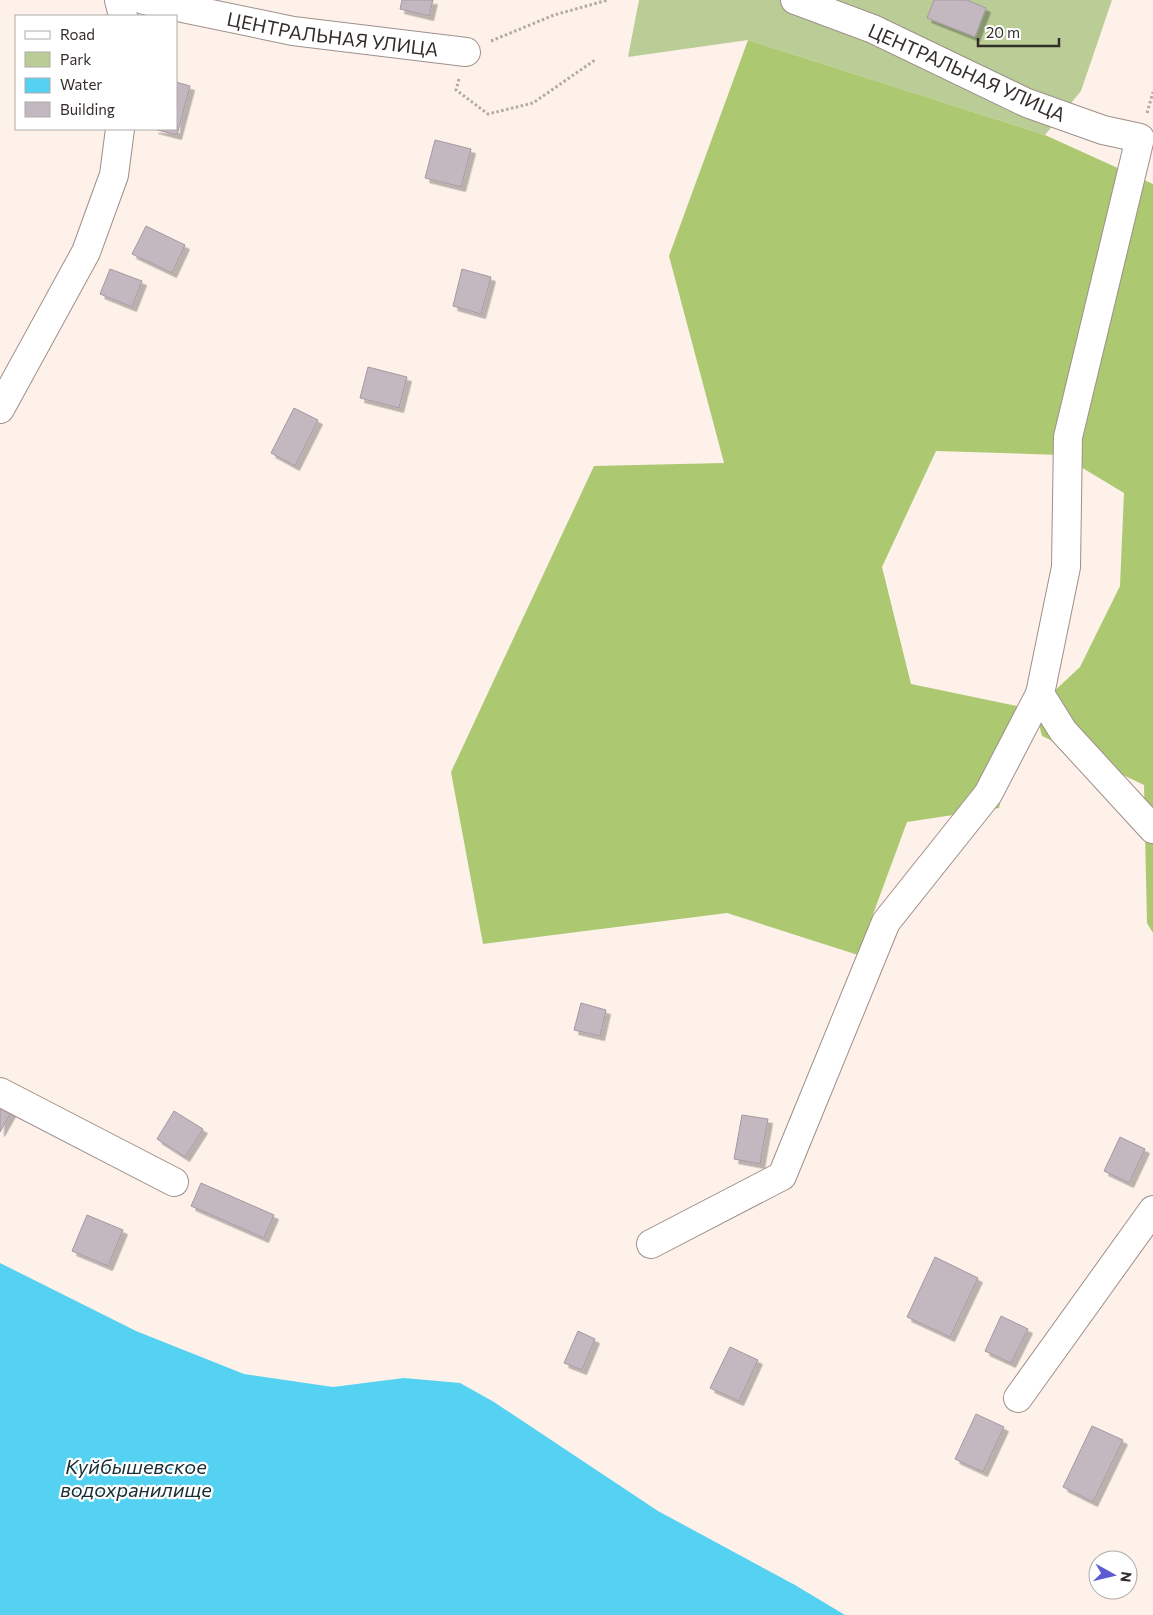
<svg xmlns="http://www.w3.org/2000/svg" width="1153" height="1615" font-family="Commissioner,sans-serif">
<defs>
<filter id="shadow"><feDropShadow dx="4.5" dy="4.5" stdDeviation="0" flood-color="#0004"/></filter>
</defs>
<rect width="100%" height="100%" fill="#fdf1ea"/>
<!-- green -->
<path fill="#bacd96" d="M639,0h473l-31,91 -36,44 -297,-95 -120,17z"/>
<!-- forest -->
<path fill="#acc871" d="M748,40l297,95 108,49v749l-6,-10 -3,-138 -102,-49 -7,-27 45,-42 40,-81 4,-93 -63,-38 -125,-4 -54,116 29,117 110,23 -22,101 -92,14 -49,133 -131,-42 -244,31 -32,-172 143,-306 130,-3 -55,-207z"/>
<!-- water -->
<path fill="#55d2f2" d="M0,1263l136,68 108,43 89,13 71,-9 56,5 34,19 164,109 137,74 50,30h-845z"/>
<!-- building -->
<path fill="#c3b7c0" stroke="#a598a2" filter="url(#shadow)" d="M402,0h31l-4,16 -29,-7z
M934,0h33l19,8 -11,29 -48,-19z
M176,82l14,4 -13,49 -23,-6h22z
M435,140l36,9 -10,38 -36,-9z
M146,226l39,19 -13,28 -40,-19z
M110,269l32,12 -10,26 -32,-13z
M462,269l29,8 -10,37 -28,-8z
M368,367l39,10 -8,31 -39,-10z
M294,408l24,12 -23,46 -24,-13z
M581,1003l25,7 -6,26 -26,-6z
M0,1101l13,8 -13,23z
M174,1111l29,18 -18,28 -28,-18z
M742,1115l26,4 -8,45 -26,-5z
M1120,1137l25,12 -16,34 -25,-12z
M201,1183l73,32 -10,23 -73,-32z
M87,1215l36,15 -15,36 -36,-15z
M935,1257l43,21 -28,59 -43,-20z
M1001,1316l27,13 -17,34 -26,-12z
M578,1331l17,8 -13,31 -18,-7z
M730,1347l28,13 -19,41 -29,-13z
M976,1414l28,13 -21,45 -28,-13z
M1092,1426l31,14 -30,62 -30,-15z"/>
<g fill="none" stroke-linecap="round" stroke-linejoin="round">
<defs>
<g id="minor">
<path d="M119,0l4,16"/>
<path id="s1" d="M144,0l149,31 173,21"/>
<path d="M0,409l86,-157 28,-77 6,-46"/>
<path d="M1040,694l23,37 90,98"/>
<path d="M0,1092l174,90"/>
<path d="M651,1244l131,-68 104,-254 102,-128 52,-100 26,-127 2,-130 72,-299 -37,-8 -76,-27 -154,-74 -78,-29"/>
<path d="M1018,1398l135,-188"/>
</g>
</defs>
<!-- minor casing -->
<use href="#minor" stroke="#9e9089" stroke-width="30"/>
<!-- path -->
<path stroke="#b3a9a4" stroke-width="3" stroke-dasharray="2.5 2.5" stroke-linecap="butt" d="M491,41l63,-26 54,-15
M459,79l-3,11 32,24 45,-11 62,-43
M1147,113l6,-21"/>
<!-- minor -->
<use href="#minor" stroke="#fff" stroke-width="28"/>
</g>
<g text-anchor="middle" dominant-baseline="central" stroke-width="4.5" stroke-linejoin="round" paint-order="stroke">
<!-- street labels -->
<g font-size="19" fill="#342e2b" stroke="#fff">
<text stroke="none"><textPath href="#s1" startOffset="192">ЦЕНТРАЛЬНАЯ УЛИЦА</textPath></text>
<text transform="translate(967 72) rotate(24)">ЦЕНТРАЛЬНАЯ УЛИЦА</text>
</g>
<!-- water labels -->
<g font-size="20" font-style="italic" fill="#182e34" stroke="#fff">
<text x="136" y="1466">Куйбышевское<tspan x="136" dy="23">водохранилище</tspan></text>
</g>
</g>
<!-- legend -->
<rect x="15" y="15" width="162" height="115" fill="#ffffff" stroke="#aeabaa"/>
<rect x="25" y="31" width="25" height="8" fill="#ffffff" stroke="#aeabaa"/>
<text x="60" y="40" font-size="15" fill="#342e2b">Road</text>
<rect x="25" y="52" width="25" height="15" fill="#bacd96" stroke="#aeabaa"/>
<text x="60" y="65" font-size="15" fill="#342e2b">Park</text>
<rect x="25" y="78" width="25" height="15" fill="#55d2f2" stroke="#aeabaa"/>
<text x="60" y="90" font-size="15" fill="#342e2b">Water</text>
<rect x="25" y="102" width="25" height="15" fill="#c3b7c0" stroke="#aeabaa"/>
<text x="60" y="115" font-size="15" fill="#342e2b">Building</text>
<!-- north arrow -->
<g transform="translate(1113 1575) rotate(98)"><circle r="24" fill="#ffffff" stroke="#aeabaa"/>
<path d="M0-4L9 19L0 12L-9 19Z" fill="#5d5bd3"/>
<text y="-8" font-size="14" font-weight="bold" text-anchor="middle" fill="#342e2b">N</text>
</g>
<!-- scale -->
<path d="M978 38v8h81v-8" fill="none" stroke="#342e2b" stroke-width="2.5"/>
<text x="986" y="38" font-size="15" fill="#342e2b" stroke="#ffffff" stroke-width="4" paint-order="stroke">20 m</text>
</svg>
